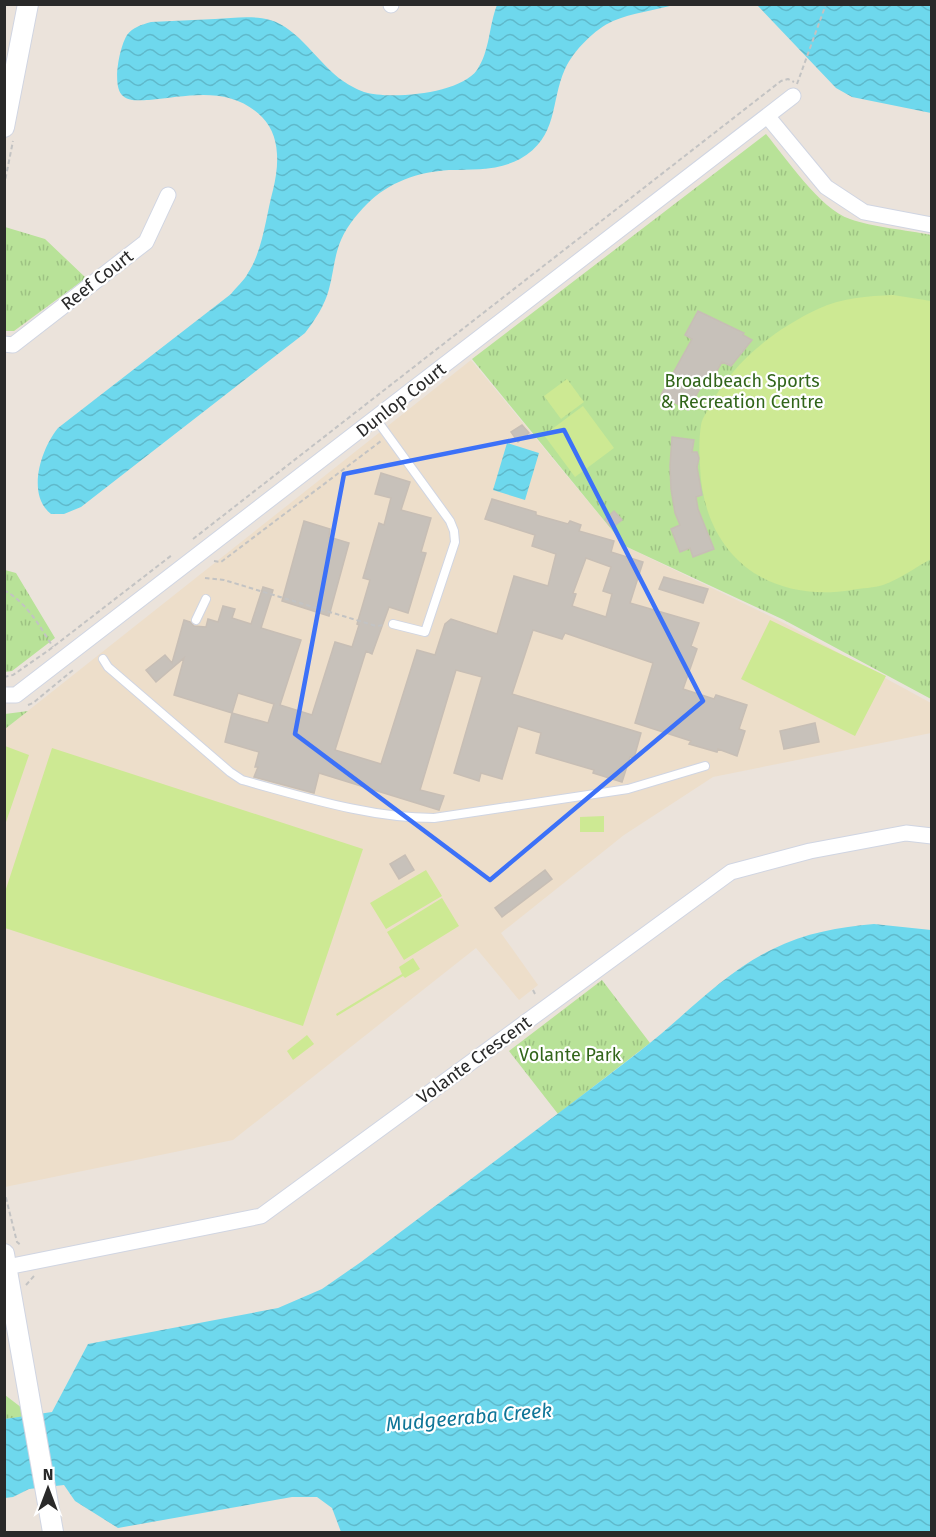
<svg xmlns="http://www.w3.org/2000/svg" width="936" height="1537" font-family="'Fira Sans',sans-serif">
<defs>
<pattern id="grass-tufts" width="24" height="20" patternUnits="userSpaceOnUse" patternTransform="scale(1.5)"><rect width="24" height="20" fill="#b8e298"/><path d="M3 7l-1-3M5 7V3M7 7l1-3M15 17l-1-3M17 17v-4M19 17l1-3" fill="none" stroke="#9ec283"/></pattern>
<pattern id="water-waves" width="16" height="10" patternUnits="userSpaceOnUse" patternTransform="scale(1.5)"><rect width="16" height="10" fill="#6ed8ed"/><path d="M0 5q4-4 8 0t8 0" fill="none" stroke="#5fb9cb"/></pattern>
</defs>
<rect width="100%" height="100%" fill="#ebe3db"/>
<!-- education -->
<path fill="#eddeca" d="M471,360l154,186 159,77 147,80v30l-218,44 -89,58 -123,98 37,52 -19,15 -43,-52 -243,192 -228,47v-458z"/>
<!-- grass -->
<path fill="url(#grass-tufts)" d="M766,134c20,24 54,75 84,85 22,8 57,11 81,16v464l-147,-79 -159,-74 -153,-187z
M5,227l40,12 41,39 -72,53h-9z
M5,570l11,3 39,65 -43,33 -7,1z
M28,711l-23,18v-15z
M602,980l48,63 -92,71 -49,-63z
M5,1395l17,13 1,9 -18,2z"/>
<!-- pitch -->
<path fill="#cde993" d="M893,295l38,6v258c-15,8 -31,20 -48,26 -9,3 -21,3 -31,5 -87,14 -149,-37 -152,-124 -1,-14 -1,-28 1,-41 1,-6 5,-12 8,-17 22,-44 64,-78 109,-99 23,-11 50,-13 75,-14z
M567,379l17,23 -23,17 -17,-23z
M583,406l31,42 -39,29 -31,-42z
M770,620l116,56 -31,60 -114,-57z
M5,746l24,9 -24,70 -1,-79z
M52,748l311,101 -60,177 -298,-98v-36z
M604,816v16h-24v-15z
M426,870l16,26 -56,33 -16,-26z
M442,898l17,28 -55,34 -17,-28z
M413,958l7,11 -15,9 -2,-2 -66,40 -1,-2 66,-40 -3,-7z
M307,1035l7,9 -21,16 -6,-9z"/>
<!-- water -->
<path fill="url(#water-waves)" d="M497,5h177c-19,5 -42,8 -61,16 -18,8 -39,29 -48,48 -15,33 -6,68 -45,90 -23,12 -46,10 -71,11 -31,2 -60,12 -82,34 -11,11 -23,26 -28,41 -5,14 -6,30 -10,44 -4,16 -14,31 -24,44l-224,174 -17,7h-13c-25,-20 -10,-65 7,-86l173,-134c5,-7 13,-13 17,-21 15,-23 18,-57 25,-83 6,-24 8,-54 -11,-73 -32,-32 -73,-21 -113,-17 -8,0 -19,2 -26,-4 -12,-10 -3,-50 4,-61 6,-8 14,-10 24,-13 21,-1 43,-2 64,-3 18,-1 37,-4 55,1 29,8 49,45 73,61 6,4 15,9 21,11 26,8 96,2 113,-22 13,-19 12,-45 20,-65z
M757,5h174v108l-79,-16 -16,-9z
M507,443l32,10 -14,47 -32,-10z
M874,924l57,6v602h-590l-9,-24 -15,-11h-25l-174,31 -43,-27 -11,-16 -35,4 -16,8 -8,1v-79l47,-7 36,-68 190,-36 44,-19 39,-27c93,-71 187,-140 279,-211 44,-34 83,-78 133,-102 32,-16 66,-22 101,-25z"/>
<!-- building -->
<path fill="#c7c1ba" stroke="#c7beb5" stroke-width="1.5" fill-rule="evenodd" d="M698,311l46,22 -1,2 9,5 -21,26 -9,-4 -11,19 -5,-3 -18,32 -27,-15 31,-56 -7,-4z
M522,425l7,8 -11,9 -7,-10z
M672,437l22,3 -2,12h5l2,6 -2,9 5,28 -6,2 2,12 16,40 -21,8 -3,-9 -10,4 -9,-23 9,-4 -5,-12 -4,-24 -1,-23z
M381,473l29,9 -9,28 30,8 -10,34 5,1 -18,60 -19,-6 -17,47 -6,-3 -31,99 46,14 36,-114 18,5 10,-31 6,-5 46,15 17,-58 34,10 8,-32 -24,-8 3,-11 -50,-16 7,-20 44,13v3l32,9 2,-3 11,4 -2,6 35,10 -3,11 32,10 -13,41 69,20 -8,23 6,3 -14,40 31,10 2,-4 31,10 -8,24 6,2 -8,25 -19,-7 -1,3 -28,-8 2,-3 -56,-18 18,-60 -88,-30 -3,6 -29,-9 -21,64 129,39 -7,25 -4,-1 -8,25 -29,-9 1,-3 -58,-17 5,-20 -23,-7 -16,53 -21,-6 -2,8 -25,-8 28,-96 -26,-7 -36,120 24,6 -5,14 -120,-37 -5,20 -60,-16 4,-10h-3l4,-15 -34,-10 7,-29 -58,-18 10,-37 -28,24 -10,-12 19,-15 7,8 12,-43 6,2 4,4 12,1 2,-8 10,3 5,-16 12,3 -3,9 19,6 12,-37 10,3 -12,38 40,12 -21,65 32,10 23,-73 17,5 7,-22 -2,-1 13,-44 -7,-2 16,-55 5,2 7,-27 -16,-4zM586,558l25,9 -8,24 9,3 -6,23 -34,-11 4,-12 -3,-1zM238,693l36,11 -6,19 -36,-10z
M614,511l8,9 -8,6h-4l-5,-7z
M304,521l26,8 -1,8 20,6 -20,73 -47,-15z
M664,577l44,12 -5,14 -44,-14z
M815,723l4,19 -35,7 -4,-18z
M405,855l9,15 -15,9 -9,-15z
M545,870l7,9 -50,38 -7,-9z"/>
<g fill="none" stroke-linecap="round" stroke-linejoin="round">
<defs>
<path id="service" d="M376,419l74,102 4,10 1,11 -30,90 -32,-8
M196,620l10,-21
M103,659l5,8 122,105 12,8c63,17 127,38 192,38l194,-29 77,-23"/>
<path id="minor" d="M391,5v-1
M768,117l58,70 38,25 68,13
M4,344l9,1 133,-103 22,-47
M4,695h12l777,-599
M7,1267l254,-51 470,-344 79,-21 96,-18 26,3"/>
<path id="tertiary" d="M4,127l24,-123
M4,1254l49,278"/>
</defs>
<!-- service casing -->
<use href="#service" stroke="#d0d5e2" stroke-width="10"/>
<!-- minor casing -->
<use href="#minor" stroke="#d0d5e2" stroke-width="17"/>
<!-- tertiary casing -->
<use href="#tertiary" stroke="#d0d5e2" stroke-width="22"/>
<!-- path -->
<path stroke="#c3c3c3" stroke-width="2" stroke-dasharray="4.5 3" stroke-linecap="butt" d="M797,84l29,-80
M4,186l9,-45
M193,539l588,-458 7,-2 6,3
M214,561l7,1 160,-121
M205,578l19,2 152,46 8,-1
M4,590c23,13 35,35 49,57
M4,677l9,-2 36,-25 123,-95
M28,705l5,-2 40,-33
M533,990l2,4
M4,1190l13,52 5,4
M26,1285l8,-9"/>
<!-- service -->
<use href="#service" stroke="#fff" stroke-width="8"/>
<!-- minor -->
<use href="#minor" stroke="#fff" stroke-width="15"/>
<!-- tertiary -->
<use href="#tertiary" stroke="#fff" stroke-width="20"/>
</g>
<!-- marked area -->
<path fill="none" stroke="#3c71f8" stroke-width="4.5" stroke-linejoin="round" d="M564,430l139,271 -213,179 -195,-146 49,-260z"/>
<g text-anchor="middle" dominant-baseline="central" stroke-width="4.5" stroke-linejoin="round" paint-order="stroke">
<!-- street labels -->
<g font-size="18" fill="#292929" stroke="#fff">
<text transform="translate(97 280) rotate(-38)">Reef Court</text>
<text transform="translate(401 400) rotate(-38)">Dunlop Court</text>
<text transform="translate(474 1060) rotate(-36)">Volante Crescent</text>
</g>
<!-- park labels -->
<g font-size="18" fill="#31651a" stroke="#fff">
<text x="742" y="381">Broadbeach Sports<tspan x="742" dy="21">&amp; Recreation Centre</tspan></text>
<text x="570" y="1055">Volante Park</text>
</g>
<!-- water labels -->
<g font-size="20" font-style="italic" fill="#0f7698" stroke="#fff">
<text transform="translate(469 1417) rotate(-5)">Mudgeeraba Creek</text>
</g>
</g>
<!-- border -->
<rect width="936" height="1537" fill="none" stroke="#292929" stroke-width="12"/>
<!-- north arrow -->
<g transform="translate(48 1489)" stroke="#ffffff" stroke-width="4.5" paint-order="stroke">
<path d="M0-4.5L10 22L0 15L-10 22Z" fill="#292929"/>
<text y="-9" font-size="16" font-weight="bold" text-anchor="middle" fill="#292929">N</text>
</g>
</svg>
